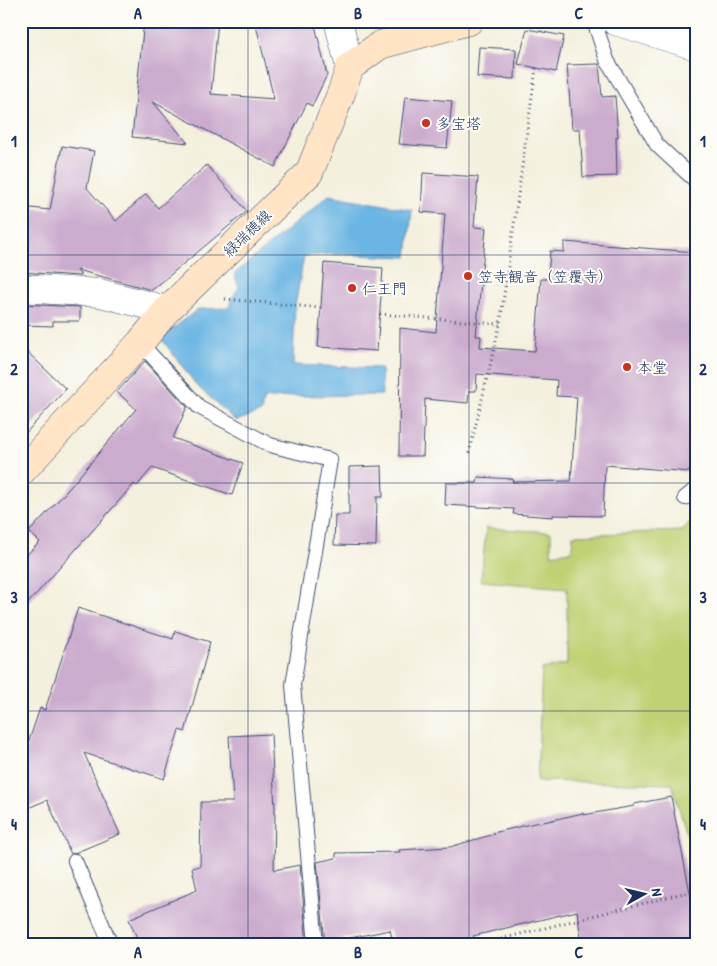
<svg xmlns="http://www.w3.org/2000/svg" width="717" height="966" font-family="'Patrick Hand','Klee One',sans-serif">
<rect width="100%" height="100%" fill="#fdfcf7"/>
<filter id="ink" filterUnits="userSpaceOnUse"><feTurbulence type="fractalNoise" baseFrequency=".02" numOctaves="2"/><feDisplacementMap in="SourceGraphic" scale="10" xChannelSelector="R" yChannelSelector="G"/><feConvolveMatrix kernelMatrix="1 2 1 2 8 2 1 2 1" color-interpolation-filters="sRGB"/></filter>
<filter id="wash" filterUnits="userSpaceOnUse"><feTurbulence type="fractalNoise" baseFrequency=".0096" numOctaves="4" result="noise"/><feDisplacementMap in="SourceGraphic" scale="20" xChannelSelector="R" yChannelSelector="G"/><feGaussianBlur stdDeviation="1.12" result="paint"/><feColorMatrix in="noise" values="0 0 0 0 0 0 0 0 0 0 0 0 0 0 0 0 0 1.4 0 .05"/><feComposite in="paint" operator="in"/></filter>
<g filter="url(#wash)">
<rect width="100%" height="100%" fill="#f4f0de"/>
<!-- green -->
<path fill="#c0d174" stroke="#6e8069" d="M696,515v350l-24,-81 -135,-3 5,-112 25,-5v-76l-86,-7 5,-53 65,4v22l21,-3 1,-16 109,-4z"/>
<!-- water -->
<path fill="#6ab5e3" stroke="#4272a0" d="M329,195l83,15 -5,47 -77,-3 -26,2 -9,50 -2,59 88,3 1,27 -87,1 -31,3 -3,13 -25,9 -39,-35 -36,-48 37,-29 31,-1 2,-8 8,-13 -5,-13z"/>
<g id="blocks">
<!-- building -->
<path fill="#cbabce" d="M144,21h74l-7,73 63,5 -19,-78h59l13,54 -15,31 -5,-3 -32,64 -122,-65 35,41 -56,-6z
M527,29l37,7 -8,36 -38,-8z
M479,47l37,2 -1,30 -38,-2z
M599,64l3,33 13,-1 3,41h-2l1,39 -34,1 -3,-48h-8l-5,-64z
M405,97l47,4 -5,47 -48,-4z
M62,146l32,5 -7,37 29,33 30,-27 12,14 49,-43 40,46 -95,79 -75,-20 3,4v2l-59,-4v-65l29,3z
M423,173l55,4 -4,50 12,1 -10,108h5l-1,11 55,4 6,-72h7l2,-28 14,1v-10l132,10v155h-2l-4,65 -85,-7 -2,51 -50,-1v2l-40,-3 1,-5 -69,-4 1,-22h31l1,-6 35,2 -1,3 59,-1 6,-84 -21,-1 1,-16 -80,-6 -1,17h-7l-1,12 -43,-4 -2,57h-24l1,-128 36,4 9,-118 -24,-2z
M324,263l59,5 -6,83 -59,-4z
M21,304l59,3v14h-27v5l-32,-1z
M21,346l45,43 -45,49z
M145,361l42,46 -14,31 70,25 -11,32 -80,-27 -15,18 -3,-2 -113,127v-51l19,-18 -11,-10 37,-40 70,-83 -19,-17z
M382,466l1,31h-6l-1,49 -42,-1 1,-30h14v-48z
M78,608l95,31 2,-8 35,11 -25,90 -6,-2 -15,49 -80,-26 36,81 -43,18 -6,2 -24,-54 -26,11v-47l19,-56 5,2z
M271,734l4,75 -1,61 26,-5 7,80h-167l-11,-26 68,-29 -5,-22 8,-2 1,-64h32l-4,-66z
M671,797l21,105 4,-1v44h-114l-5,-34 -104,25 1,2 -21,7h-59l-4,-15 -65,13 -8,-81 19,-4v-5l64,-1 -1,-2 51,-3 44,-13 -1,-1 46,-11v1l44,-10v2l51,-9v-2z"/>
</g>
</g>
<g filter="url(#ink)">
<use href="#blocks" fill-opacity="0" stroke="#3c4c71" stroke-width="1"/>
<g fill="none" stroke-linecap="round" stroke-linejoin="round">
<defs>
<path id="lane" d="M594,21l13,39 50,85 39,36
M140,343l59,64 71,38 60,15 -37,225 23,260
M685,498l11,-9
M75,861l36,84"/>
<path id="street" d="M338,21l12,46
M615,21l81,25
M21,288l79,5 67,17"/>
<path id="secondary" d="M21,472l119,-129 27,-33 142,-137 33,-82 8,-24 30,-22 89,-24"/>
</defs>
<!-- lane casing -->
<use href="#lane" stroke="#3c4c71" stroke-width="16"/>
<!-- street casing -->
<use href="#street" stroke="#3c4c71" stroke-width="29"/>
<!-- secondary casing -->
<use href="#secondary" stroke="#3c4c71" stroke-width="29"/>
<!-- path -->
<path stroke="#3c4c71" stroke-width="3" stroke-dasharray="1 4" stroke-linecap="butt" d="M539,21l2,11
M225,299l96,9
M380,314l120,10
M469,453l31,-129 36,-256
M477,945l219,-55"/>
<!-- lane -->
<use href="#lane" stroke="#fff" stroke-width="14"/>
<!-- street -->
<use href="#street" stroke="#fff" stroke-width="28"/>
<!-- secondary -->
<use href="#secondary" stroke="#ffe4c6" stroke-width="28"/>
</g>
</g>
<!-- grid -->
<path fill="none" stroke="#1b2f5e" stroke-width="1" stroke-opacity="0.55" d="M248,21v924M469,21v924M21,255h675M21,483h675M21,711h675"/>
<!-- markers -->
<g fill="#c8321e" stroke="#fdfcf7" stroke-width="2">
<circle cx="426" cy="123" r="5"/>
<circle cx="468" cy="276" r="5"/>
<circle cx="352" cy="288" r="5"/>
<circle cx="627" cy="367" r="5"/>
</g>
<g text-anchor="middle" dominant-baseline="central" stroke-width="4" stroke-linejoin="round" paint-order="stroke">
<!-- poi labels -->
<g font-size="15" fill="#1b2f5e" stroke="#fdfcf7" text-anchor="start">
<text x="436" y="123">多宝塔</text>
<text x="478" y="276">笠寺観音（笠覆寺）</text>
<text x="362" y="288">仁王門</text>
<text x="637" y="367">本堂</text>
</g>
<!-- street labels -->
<g font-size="15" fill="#1b2f5e" stroke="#fdfcf7">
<text transform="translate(247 233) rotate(-44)">緑瑞穂線</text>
</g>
</g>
<!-- margin -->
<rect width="717" height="966" fill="none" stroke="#fdfcf7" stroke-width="55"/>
<!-- north arrow -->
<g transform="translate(644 894) rotate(82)" stroke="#fdfcf7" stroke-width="4" paint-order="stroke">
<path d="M0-4L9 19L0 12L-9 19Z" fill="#1b2f5e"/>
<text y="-8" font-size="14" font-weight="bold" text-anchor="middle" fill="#1b2f5e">N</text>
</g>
<rect x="28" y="28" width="662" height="910" fill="none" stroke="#1b2f5e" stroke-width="2"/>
<g font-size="16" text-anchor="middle" font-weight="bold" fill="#1b2f5e">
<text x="138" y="19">A</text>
<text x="358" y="19">B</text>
<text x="579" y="19">C</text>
<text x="14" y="147">1</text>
<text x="703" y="147">1</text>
<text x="14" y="375">2</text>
<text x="703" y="375">2</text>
<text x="14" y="603">3</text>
<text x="703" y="603">3</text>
<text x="14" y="830">4</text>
<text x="703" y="830">4</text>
<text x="138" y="958">A</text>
<text x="358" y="958">B</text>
<text x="579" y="958">C</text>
</g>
</svg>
